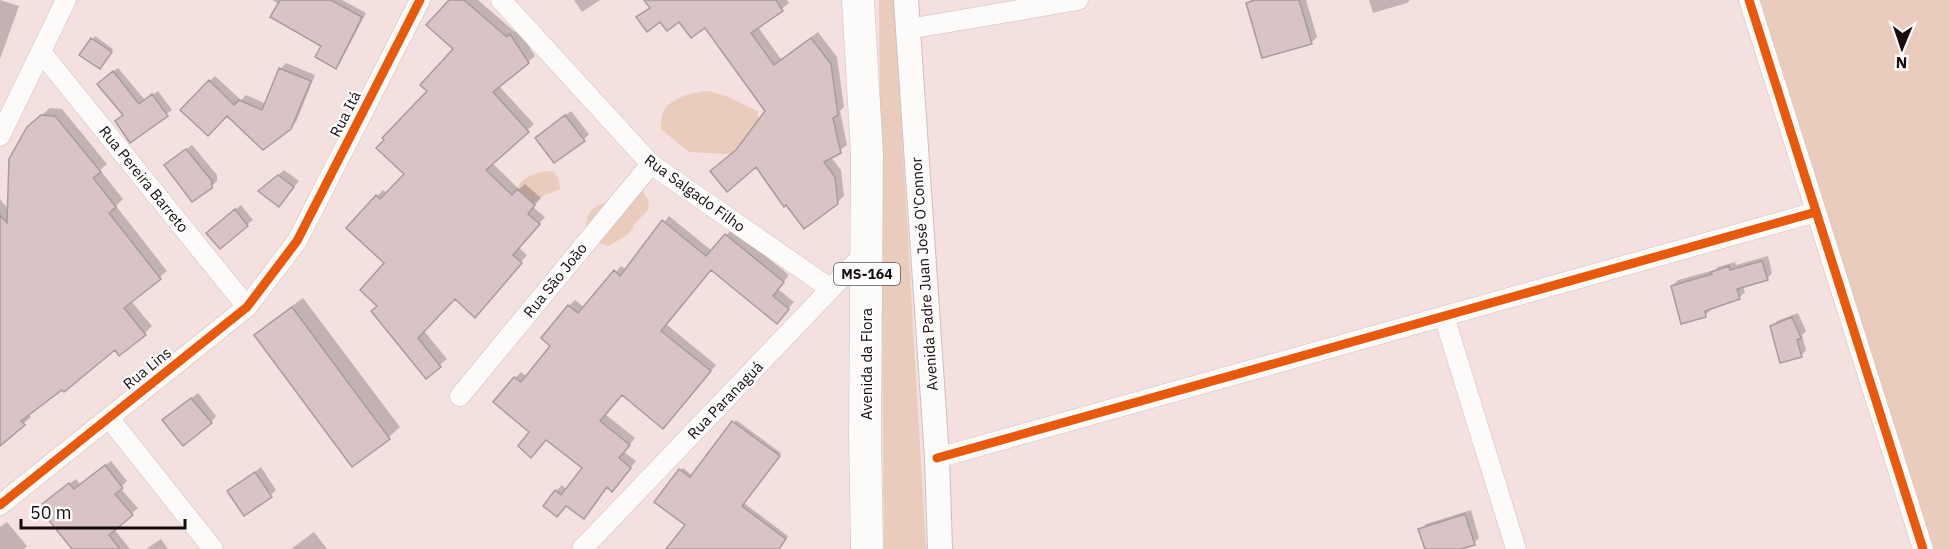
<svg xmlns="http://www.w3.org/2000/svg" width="1950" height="549" font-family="'IBM Plex Sans',sans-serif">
<rect width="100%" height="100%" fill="#f3e0df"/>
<!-- green -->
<path fill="#e9ccbc" d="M879,0h15l32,549h-42z
M1760,0h190v549h-17z
M708,91l18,5 32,15 1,31 -13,13 -57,-3 -28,-23c0,-4 0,-11 1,-14 7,-18 29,-22 46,-24z
M544,171l10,1 5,8 1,9 -17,7 -15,11 -13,-12c7,-19 11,-17 29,-24z
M633,191h9l6,8 1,10 -14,14 -4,8 -7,6 -16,9 -10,-3 -12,-14c1,-20 7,-21 23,-29 8,-4 14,-8 24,-9z"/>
<!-- shadow -->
<path fill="#0003" d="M0,0l19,6 -19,53z
M272,0h70l24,13 -26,50 -4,4 -13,-21 -44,-42z
M451,0h27l37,32 3,-3 17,27 -36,30 35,38 -42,39 27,26 6,-5 16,14 -8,9 12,10 -27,30 9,8 -45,54 -27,-12 -31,34 23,28 -21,18 -47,-72 8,-42 -10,-67 6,-6 5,4 19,-20 22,-83 26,-42z
M574,0h26l-18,12z
M646,0h141l2,3 -7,6 -24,18 23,32 37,-27 19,25 7,50 -4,4 7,34 -16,12 10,13 3,26 -7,7 -80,-38 -18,-17 28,-37 -61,-85 -26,-6 -42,-2 13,-11z
M1251,0h55l11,37 -6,6 -63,-40z
M1369,0h41l-3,3 -34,10z
M95,36l18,13 -11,16 -21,-10z
M286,63l29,12 -19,47 -6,6 -63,-14 -45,-5 33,-33 26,24 5,-5 20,9 14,-35z
M118,68l27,32 13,-9 14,19 -41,30 -7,-25 -20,-36z
M50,108l12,1 45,55 -7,6 23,29 -7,7 51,65 -36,30 21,25 -7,7 -30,15 -87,66 3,3 -31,27v-245l9,11 27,-90z
M571,111l18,23 -5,6 -41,-8z
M192,145l25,30v6l-6,6 -39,-27z
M284,170l15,11 -20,24 -14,-19z
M241,205l12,15 -33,27 -6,-20z
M669,216l43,35 20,-22 57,46 -11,14 16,13 -12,14 -70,-47 -46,55 50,41 -47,56 -47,-28 -17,21 30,24 -11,14 12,9 -18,23 -10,2 -24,31 -28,-26 6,-6 5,5 17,-23 -37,-29 -16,-6 -16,-54 6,-6 6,5 25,-31 -9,-8 26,-32 6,-6 10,8 36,-42 5,4z
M1768,256l4,17 -5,6 -24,7 2,6 -6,6 -29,10 1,2 -6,5 -33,-29 6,-6 37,-10 3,-3 17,-5 1,3z
M303,298l97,129 -11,10 -36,28 -97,-129 10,-11z
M1798,313l8,18 -4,4 4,15 -5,6 -29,-29 5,-6z
M198,393l18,23 -5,6 -41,-7z
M736,420l45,33 -37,50 44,33 -10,13h-110l19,-25 -7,-54 3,-2 10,8z
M111,461l16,20 -7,7 18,20 -24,21 16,20h-55l-29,-48 30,-22 4,5z
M261,467l15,23 -5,5 -42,-3z
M1471,510l8,28 -5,5 -18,6h-30l-6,-19 6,-6z
M7,522l20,24 -3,3h-24v-22z
M314,532l13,17h-36z
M161,539l7,10h-22z"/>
<!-- building -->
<path fill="#d9c3c6" stroke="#a99b9c" stroke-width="1.5" d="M280,0h51l31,17 -26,52 -21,-12 6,-11 -51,-29z
M449,0h15l43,37 3,-3 19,29 -36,29 36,40 -43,38 26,25 5,-6 18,16 -7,9 12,10 -27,31 9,8 -47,55 -20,-19 -37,39 23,29 -15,12 -55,-68 6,-5 -17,-16 24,-27 -38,-35 30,-33 4,4 24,-25 -28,-26 8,-8 -2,-2 45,-47 -7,-6 33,-36 -27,-24z
M644,0h132l7,11 -32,22 23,32 37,-27 20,26 7,51 -5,3 8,35 -17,9 11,15 3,27 -34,25 -18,-24 -2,2 -28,-40 -29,25 -17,-21 26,-21 29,-39 -60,-83 -14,10 -12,-16 -12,9 -7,-9 -13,10 -11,-15 14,-9z
M1255,0h44l13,44 -50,14 -16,-55z
M91,38l21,14 -12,17 -21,-14z
M279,68l32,13 -20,48 -28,21 -36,-34 -19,20 -28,-26 29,-30 25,25 5,-5 23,10z
M113,71l26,33 13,-10 16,22 -38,27 -15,-22 8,-6 -26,-31z
M41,115l14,1 46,56 -8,6 23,29 -7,6 52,66 -37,29 22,27 -27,21 -4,-6 -51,42 -2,-2 -41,31 4,4 -25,21v-231l7,8 2,-64 18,-32z
M565,115l20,26 -31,22 -19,-25z
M186,149l26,32v7l-20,14 -28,-37z
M278,175l16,12 -15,20 -21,-16z
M235,209l13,17 -28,23 -14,-16z
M662,220l44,36 19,-22 59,48 -11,14 16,13 -12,15 -66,-54 -50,61 50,40 -48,58 -41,-34 -22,26 30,24 -11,13 12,10 -19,24 -5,-5 -23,32 -18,-13 -9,11 -14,-11 12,-16 6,5 21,-27 -36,-28 -15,18 -13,-12 11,-14 -36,-30 21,-25 7,5 29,-36 -9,-8 27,-33 10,8 36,-43 6,6z
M1762,261l6,19 -31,9 3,10 -35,12 1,6 -25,7 -10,-38 41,-12 -1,-2 18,-6 1,4z
M292,307l98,132 -38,28 -98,-132z
M1792,317l9,21 -4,2 5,17 -22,6 -10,-37z
M191,398l21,25 -29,23 -21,-26z
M732,421l48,35 -38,50 44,33 -7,10h-113l19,-24 -31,-23 25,-33 11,8z
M105,465l18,23 -8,6 18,21 -24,20 11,14h-48l-34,-42 31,-24 5,6z
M255,472l17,25 -28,19 -17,-25z
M1465,514l10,31 -14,4h-36l-7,-20z"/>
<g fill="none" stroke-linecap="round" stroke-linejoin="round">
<defs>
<path id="minor" d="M501,0l150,164 180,125
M1749,0l174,549
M908,29l170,-29
M41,52l206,255
M0,136l66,-136
M1444,316l72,233
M460,396l191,-232
M109,418l104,131
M937,458l879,-246
M0,505l247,-198 50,-66 123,-241
M582,549l285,-298"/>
<path id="tertiary" d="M906,0l31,458 3,91"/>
<path id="primary" d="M858,0l9,155 -2,281 2,113"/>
</defs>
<!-- minor casing -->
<use href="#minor" stroke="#cebfbf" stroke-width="21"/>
<!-- tertiary casing -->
<use href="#tertiary" stroke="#cebfbf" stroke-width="26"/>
<!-- primary casing -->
<use href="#primary" stroke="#cebfbf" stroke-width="33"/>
<!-- minor -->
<use href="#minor" stroke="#fdfafa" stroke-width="20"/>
<!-- tertiary -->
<use href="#tertiary" stroke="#fdfafa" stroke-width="24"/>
<!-- primary -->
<use href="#primary" stroke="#fdfafa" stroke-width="32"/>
<defs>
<path id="cycleway" d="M1749,0l174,549
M937,458l879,-246
M0,505l247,-198 50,-66 123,-241"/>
</defs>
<!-- cycleway casing -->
<use href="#cycleway" stroke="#fff" stroke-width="13"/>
<!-- cycleway -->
<use href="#cycleway" stroke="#e8590c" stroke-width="9"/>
</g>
<g text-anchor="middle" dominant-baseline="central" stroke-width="4.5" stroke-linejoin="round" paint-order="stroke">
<!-- shield labels -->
<rect fill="#fff" stroke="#5c5454" stroke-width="1.5" x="834" y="263" width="66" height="22" rx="4.5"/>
<g font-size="14" font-weight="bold" fill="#160b0b">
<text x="867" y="274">MS-164</text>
</g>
<!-- street labels -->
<g font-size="15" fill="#160b0b" stroke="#fff">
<text transform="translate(345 114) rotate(-63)">Rua Itá</text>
<text transform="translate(144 179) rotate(51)">Rua Pereira Barreto</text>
<text transform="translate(695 193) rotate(36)">Rua Salgado Filho</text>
<text transform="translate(924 274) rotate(-94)">Avenida Padre Juan José O'Connor</text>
<text transform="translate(555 280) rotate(-51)">Rua São João</text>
<text transform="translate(866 364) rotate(-90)">Avenida da Flora</text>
<text transform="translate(147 368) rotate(-39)">Rua Lins</text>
<text transform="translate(725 400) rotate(-46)">Rua Paranaguá</text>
</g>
</g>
<!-- north arrow -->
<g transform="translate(1902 48) rotate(182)" stroke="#ffffff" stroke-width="4.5" paint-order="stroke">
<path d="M0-4.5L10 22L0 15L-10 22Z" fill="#160b0b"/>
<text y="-9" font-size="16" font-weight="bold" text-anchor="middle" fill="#160b0b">N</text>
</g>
<!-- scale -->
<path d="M21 519v9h164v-9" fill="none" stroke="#160b0b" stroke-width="3"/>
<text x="30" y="519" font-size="18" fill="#160b0b" stroke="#ffffff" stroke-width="4.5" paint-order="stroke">50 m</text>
</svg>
